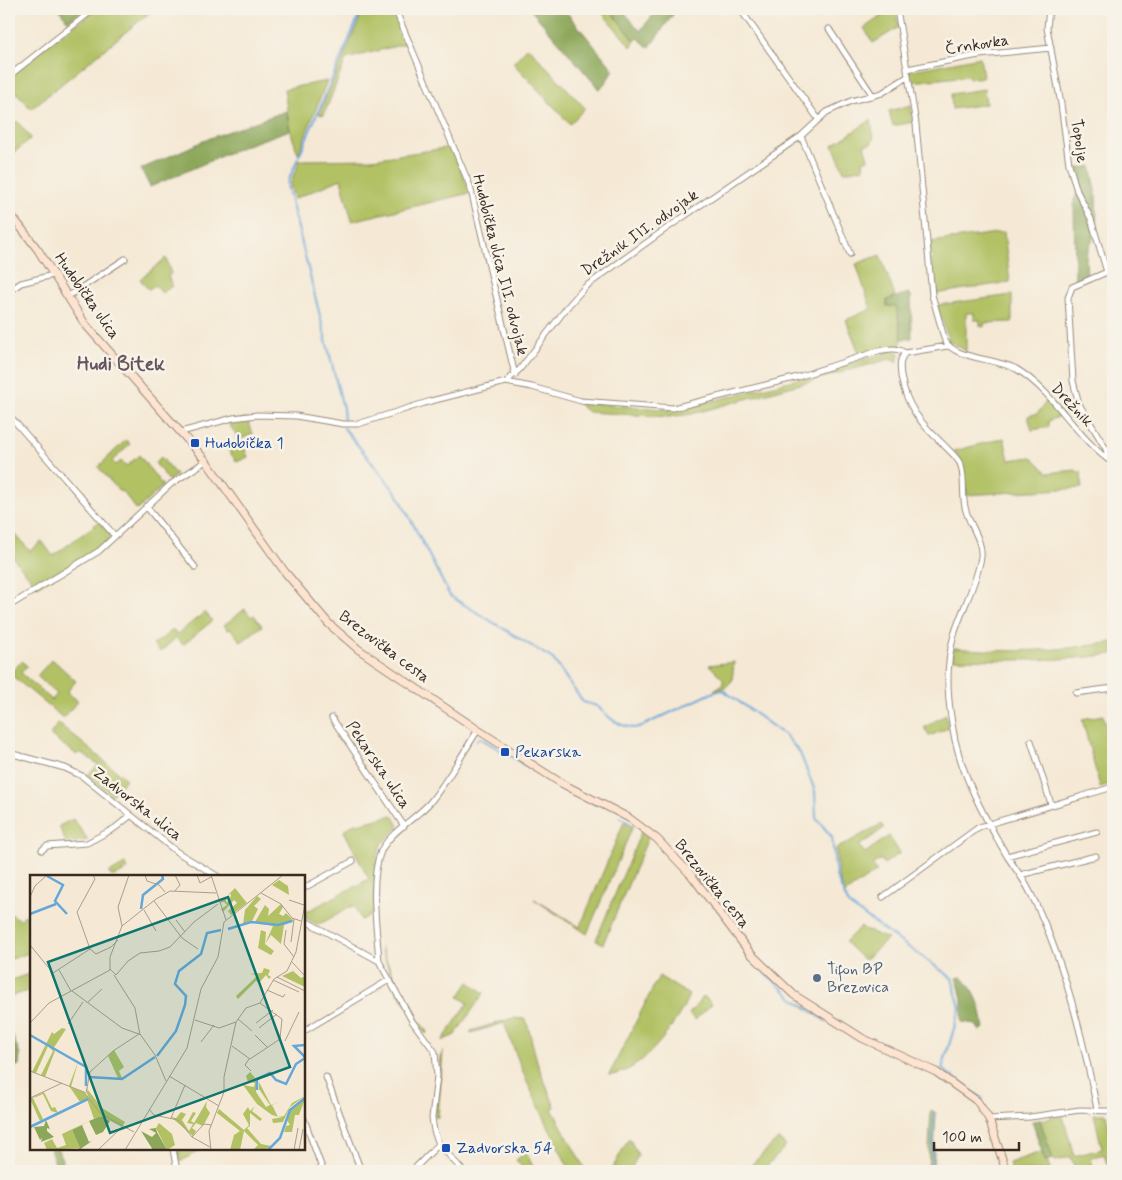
<svg xmlns="http://www.w3.org/2000/svg" width="1122" height="1180" font-family="Mynerve,sans-serif">
<rect width="100%" height="100%" fill="#f7f3e8"/>
<filter id="ink" filterUnits="userSpaceOnUse"><feTurbulence type="fractalNoise" baseFrequency=".02" numOctaves="2"/><feDisplacementMap in="SourceGraphic" scale="10" xChannelSelector="R" yChannelSelector="G"/><feConvolveMatrix kernelMatrix="1 2 1 2 8 2 1 2 1" color-interpolation-filters="sRGB"/></filter>
<filter id="wash" filterUnits="userSpaceOnUse"><feTurbulence type="fractalNoise" baseFrequency=".0096" numOctaves="4" result="noise"/><feDisplacementMap in="SourceGraphic" scale="20" xChannelSelector="R" yChannelSelector="G"/><feGaussianBlur stdDeviation="1.12" result="paint"/><feColorMatrix in="noise" values="0 0 0 0 0 0 0 0 0 0 0 0 0 0 0 0 0 1.4 0 .05"/><feComposite in="paint" operator="in"/></filter>
<g filter="url(#wash)">
<rect width="100%" height="100%" fill="#f5e9d5"/>
<!-- green -->
<path fill="#b1c164" stroke="#767641" d="M83,9h7l-20,15 -3,-4z
M97,9h57l-123,100 -22,-25c2,-16 72,-63 88,-75z
M364,9h29l15,34 -62,16 -22,56 -5,-1z
M599,9h10l26,32 -4,6z
M892,9h3l4,18 -26,16 -9,-15z
M528,47l57,61 -15,16 -57,-61z
M980,57l3,20 -14,2v-3l-58,6 -3,-11z
M327,81l-29,73 -8,-24 -6,-41z
M984,89l2,15 -34,5 -1,-15z
M911,105l2,17 -20,4 -4,-15z
M871,120l3,19 -2,1v3l-8,2 4,14 -5,2 1,7 -20,4 -11,-27z
M17,121l14,17 -22,19v-29z
M452,147l18,46 -118,28 -11,-42 -47,20 -4,-15 10,-24 72,-1z
M1004,232l6,50 -76,12 -4,-52z
M880,255l15,41 -8,4v6h9l6,33 -2,8h-10l-30,8 -14,-35 25,-11 -15,-45z
M166,258l5,16 -3,2 4,10 -10,7 -7,-7 -7,3 -8,-10z
M1012,295v27l-28,1v4l-4,-1v-6h-6v-7h-8v38l-17,-10 -12,-36z
M892,351l7,2 -2,11 -2,-4 -5,-1 -198,55 -23,3 -81,-5 -12,-10 97,8 11,-2 114,-29z
M1048,399l15,16 -15,6 1,6 -17,3 -4,-14 10,-3z
M247,418l6,16 -12,5 7,18 -11,5 -9,-12 12,-8 -12,-20z
M1004,438l5,22 23,-3 16,16 28,-3v2h5l1,16 -116,7 -5,-34 -7,-10z
M126,440l4,4 -18,17 4,4 5,-4 6,5 12,-11 24,31 -26,24 -15,-19 -2,1 -22,-25z
M161,457l15,18 -7,6 -14,-18z
M99,522l12,13c-6,18 -57,41 -74,51l-28,-33v-26l21,24 12,-10 11,15z
M245,609l6,8 3,-2 8,11 -21,16 -10,-13 -3,1 -4,-5z
M205,612l7,9 -29,24 -7,-7 -16,14 -7,-7 20,-15 4,4z
M1113,642v12c-53,8 -107,6 -161,5l2,-11c53,5 107,3 159,-6z
M52,659l24,22 -9,11 11,9 -15,17 -53,-44 12,-13 5,5 -6,7 31,27 5,-6 -20,-18z
M734,662l-2,19 -7,7 -11,2 9,-6v-5l-14,-14z
M946,714l2,14 -18,8 -6,-8z
M1103,715l10,34v17l-4,2 4,15 -13,4 -18,-68z
M58,723l68,56 -14,16 -25,-20 12,-10 -19,-13 -3,3 -27,-20z
M393,815l6,11 -17,18 -5,12 -4,58 -12,6 -7,-15 -36,20 -14,-8v-4l65,-34 -25,-48 12,-9 2,2z
M73,819l15,21 -22,3 -7,-17z
M624,822l9,4 -46,108 -53,-35 46,28z
M881,824l3,4 -25,18 6,7 24,-17 11,17 -16,11 -3,-5 -9,6 5,6 -33,23 -6,-19 -2,-26z
M641,832l7,6 -45,106 -7,-4z
M125,864l3,5 -12,7h-5l-2,-3z
M9,913l12,7 3,-5 7,4v33l-22,8z
M861,926l7,6 1,-1 19,8 -24,21 -19,-18z
M381,948c13,30 26,58 46,84l-1,2 -28,-42z
M31,973v17l-22,7 3,-17z
M659,976l30,19c-10,26 -48,80 -80,80z
M469,982l15,11 -29,42 -13,6 26,-38 -9,-6z
M704,996l8,8 -17,16 -6,-6z
M513,1018l13,1 12,46 17,42 -3,2 34,62h-16l-44,-91 -22,-57 -33,10v-2z
M443,1051l-5,66h-3c1,-10 4,-59 8,-66z
M931,1110l5,3 -3,58h-5z
M1094,1114h12l7,32v25h-4l-5,-17 -13,4 3,13h-18l-5,-14 -15,4 -3,-2 -13,-39 23,-4 11,40 28,-7z
M629,1138l9,17 -8,16h-19z
M778,1139l8,7 -24,25h-17z
M178,1149h23l-21,13z
M526,1152l8,17 -9,2 -9,-11z
M1041,1152l4,8h2l4,11h-39l-3,-8z"/>
<!-- forest -->
<path fill="#8ca75a" stroke="#64683c" d="M59,9h24l-16,11z
M530,9h34l50,61 -14,20z
M609,9h13l18,22 18,-22h19l-28,39 -11,-10 -3,3z
M286,111l4,19 -43,15 -97,42 -9,-18 69,-31z
M1091,166l5,23 1,41 -11,24 1,25 -12,3 -1,-82 6,-14 -5,-17z
M909,293l2,3 1,42 -10,1 -6,-33h-9v-6z
M962,977c15,16 19,29 22,51l-4,3 -5,-7 -13,-2v-23l-5,-21z
M11,1032l9,23 -1,10 -9,4 -1,-36z
M1040,1120l13,39 -8,2 -13,-40z
M50,1149h8l8,22h-8z"/>
<g fill="none" stroke-linecap="round" stroke-linejoin="round">
<!-- stream -->
<path stroke="#66a7da" stroke-width="2" d="M344,422l-1,-14 -56,-224 75,-175
M344,428l54,67 52,101 103,63 30,43 14,4 14,13 11,6 12,3 8,-2 72,-34 9,-2 63,46 14,17 15,38 1,27 16,19 4,39 13,29 103,73 8,30 -18,61 41,30
M225,480l29,42
M412,681l56,37
M476,741l4,-3 80,48 37,19
M619,817l15,9
M755,964l39,35 33,23
M9,1040l3,10 -3,8
M931,1171l3,-58"/>
</g>
</g>
<g filter="url(#ink)">
<g fill="none" stroke-linecap="round" stroke-linejoin="round">
<defs>
<path id="street" d="M395,9l75,177 45,189
M740,9l79,111
M897,9l19,115 16,171 13,46c11,19 54,17 73,29 38,24 58,68 95,93
M1049,9l-2,19 14,76 8,60 8,27 14,28 16,53
M829,29l44,67
M907,69l72,-14 72,-7
M9,76l85,-67
M801,136l49,118
M9,291l12,-8 32,-8
M67,297l58,-38
M948,346l-43,7c-6,7 -5,14 -4,23 5,30 20,48 42,68 6,7 15,13 18,22 4,13 1,27 4,41 3,17 18,32 16,50 -4,26 -19,52 -27,78 -10,35 -6,70 1,105 9,40 31,80 52,116 7,11 16,22 22,34 34,65 54,148 68,219
M506,382l26,5 49,14 92,7 125,-31 80,-26c10,-2 19,-4 27,2
M9,415l106,121
M181,432l52,-14 24,-3 39,1 47,8h15l73,-23 75,-19 14,-13 48,-63 17,-19 75,-54 141,-97 26,-24 24,-11 31,-8 25,-16
M1109,460l-3,-11 -27,-45 -6,-23 -5,-83 4,-11 35,-15 6,1
M146,506l49,61
M9,606l90,-55 72,-67 35,-23
M1076,693l37,-5
M332,718l72,108
M1031,741l20,63
M9,753l56,15 17,8 95,76 40,24
M42,850l5,-4 40,-3 28,-15 15,-12
M1007,856l90,-24
M1020,875l76,-19
M304,888l49,-27
M883,897l96,-70 134,-40
M304,920l75,41 33,60 23,31 2,24 -5,42 2,13 5,13 24,27
M379,961c-2,-31 -10,-81 2,-110 10,-21 37,-33 51,-51 17,-22 31,-47 46,-70
M304,1031l85,-51
M326,1077l35,94
M304,1119l19,52
M989,1119l41,-2 50,-7 33,1
M173,1149l4,22
M412,1171l27,-27"/>
<path id="secondary" d="M9,212l29,38 47,74 121,137 79,111 44,52 29,25 120,81 83,53 68,35 28,21 35,37 58,77 44,42 68,43 74,34 41,29 12,18 17,52"/>
</defs>
<!-- street casing -->
<use href="#street" stroke="#988a7a" stroke-width="7"/>
<!-- secondary casing -->
<use href="#secondary" stroke="#988a7a" stroke-width="9"/>
<!-- street -->
<use href="#street" stroke="#fff" stroke-width="5"/>
<!-- secondary -->
<use href="#secondary" stroke="#fde4d1" stroke-width="7"/>
</g>
</g>
<!-- markers -->
<g fill="#1a4fb4" stroke="#f7f3e8" stroke-width="2">
<rect x="190" y="438" width="10" height="10" rx="2.5"/>
<rect x="500" y="747" width="10" height="10" rx="2.5"/>
<rect x="441" y="1143" width="10" height="10" rx="2.5"/>
</g>
<circle fill="#5c6f8a" stroke="#f7f3e8" stroke-width="2" cx="817" cy="978" r="5"/>
<g text-anchor="middle" dominant-baseline="central" stroke-width="5" stroke-linejoin="round" paint-order="stroke">
<!-- street labels -->
<g font-size="16" fill="#3b2a1e" stroke="#f7f3e8">
<text transform="translate(977 45) rotate(-9)">Črnkovka</text>
<text transform="translate(1079 141) rotate(82)">Topolje</text>
<text transform="translate(640 233) rotate(-35)">Drežnik III. odvojak</text>
<text transform="translate(500 265) rotate(76)">Hudobička ulica III. odvojak</text>
<text transform="translate(87 296) rotate(55)">Hudobička ulica</text>
<text transform="translate(1072 405) rotate(47)">Drežnik</text>
<text transform="translate(384 647) rotate(37)">Brezovička cesta</text>
<text transform="translate(378 765) rotate(56)">Pekarska ulica</text>
<text transform="translate(137 804) rotate(38)">Zadvorska ulica</text>
<text transform="translate(712 884) rotate(51)">Brezovička cesta</text>
</g>
<!-- transit labels -->
<g font-size="16" fill="#164399" stroke="#f7f3e8" text-anchor="start">
<text x="205" y="443">Hudobička 1</text>
<text x="515" y="752">Pekarska</text>
<text x="456" y="1148">Zadvorska 54</text>
</g>
<!-- service labels -->
<g font-size="16" fill="#4e5e75" stroke="#f7f3e8" text-anchor="start">
<text x="827" y="969">Tifon BP<tspan x="827" dy="18">Brezovica</tspan></text>
</g>
<!-- quarter labels -->
<g font-size="19" font-weight="bold" fill="#65555d" stroke="#f7f3e8">
<text x="121" y="364">Hudi Bitek</text>
</g>
</g>
<!-- overview -->
<g transform="translate(30 875)">
<rect width="275" height="275" fill="#f5e9d5"/>
<path d="M249,5l9,6 1,9 -17,-10zM205,13l12,15 -16,12 -3,-4 9,-8 -3,-3 -11,12 -2,-3 6,-4 -3,-3 -5,1 7,-6v6l4,-3 1,-6 -3,1zM227,21l4,3 -7,7 4,3 -6,12 3,1 10,-17 4,4 -1,7 13,-12 2,3 -4,7 4,2 3,-3 8,8 -10,4 -3,19 -10,-9 -6,9 9,7 -3,4 -13,-7 3,-18 5,2 -1,12 8,-18 -23,-4 -22,8 15,-6 2,-14zM234,93l6,2 -2,5 3,2 -2,2 -3,-4 -7,8 -3,-2 -18,18 3,5 -5,-8 22,-21 -9,-1 13,-1zM263,96l8,7 4,-2v11l-23,-11zM32,153l4,1 -13,20 2,2 -10,26 -4,-2 12,-24 -5,-5 -12,27 -4,-1 20,-40 2,2zM84,175l10,17 -5,4 3,7h-4l-10,-22zM48,187l-7,25 13,5 5,7 -2,-6 1,-8v5l14,18 23,14 -3,5 -21,-11 -7,3 -7,-20 -7,3 -11,-16zM220,197l6,7v13l10,15 4,-2 -11,-16v-7l12,23 8,-3 -7,3 6,12 6,-1 8,-13 13,-7 -15,11 -7,15 -10,1 -1,-4 11,-2h-4l-7,-2 -15,-11 -11,-15 -3,-4 11,2 1,-4 -7,-1 -2,-6zM14,217l8,16 3,-1 3,6 -7,-2 -8,-17 -7,3 -3,1 10,21 -3,2 -10,-22zM275,224l-6,16h-4l-3,17h-8l2,-6 4,-1 -3,-5 4,-10zM177,226l-1,6 4,6 -7,13 -7,-3 -4,5 4,3 -3,5 -22,-19 5,1 5,-6 5,2 -4,6 7,11 4,-7 -6,-1 6,-11 3,1 -5,8 3,2zM225,231l-3,5 10,8 -2,2 -10,-8v13l-3,2 14,16 10,2 -6,4h-12l5,-5 -14,-14 -4,19h-10l4,-15 6,-4 -23,-18 2,-4 25,21 5,-5 -6,-11 5,-7 2,4zM59,246l-17,9 8,18 -33,2 -3,-7 8,-4 5,9 9,-3 -4,-11zM129,248l13,11 3,11 -8,5 -11,-22z" fill="#b1c164"/>
<path d="M71,241l9,5 -7,11 -7,3 -7,-14zM16,245l4,9 -3,-1v3l7,6 -13,5 1,-4 -2,2 -6,-13 10,-1zM52,250l7,17 3,-1 -13,9h-4l5,-2 -8,-18zM126,253l1,4 10,18h-14l-12,-19 11,6 4,-4 -7,-4z" fill="#8ca75a"/>
<path fill="none" stroke="#66a7da" stroke-width="2.5" d="M17,1l16,9 -8,16 12,13M111,34l2,-14 20,-16 -1,-4M0,39l26,-10M198,54l23,-7 27,3 14,-4M0,160l56,32v19M275,170l-11,1 11,11M127,181l19,-25 9,-26 1,-9 -11,-12 4,-13 22,-17 6,-21 14,-3M59,202l33,2 33,-22M227,215v-11l13,-6 6,7 10,4 10,-20 9,-6M0,252l58,-28M238,275l12,-12 10,-28 15,-12"/>
<path fill="none" stroke="#ab9d8c" stroke-width="1" d="M63,0l2,4 -18,33 13,37 6,5 15,-7 7,-7M115,0l2,6 12,4 6,7M145,0l5,10 -5,6M167,0l3,8 11,-6M181,0l15,45M231,18l20,11 11,14 9,3M0,22l5,-11 12,-11M259,25l15,5M124,26l28,37 16,11M114,35l12,21M146,45l9,12M92,51l-4,-19 11,-32M256,55l-2,14 10,13M261,67l3,-23M0,70l23,28 37,-24M262,87l13,14M80,94l6,6 12,-14 12,-8 19,-2 11,-4 24,-25 24,-18M29,95l12,21M84,100l21,33 5,27M247,102l28,14M243,105l26,12M237,115l16,7 2,-3M42,116l50,37 17,6M57,128l15,-14M208,144l14,12M165,145l24,8 17,-6M0,148l19,-20 61,-33v-13l12,-31 34,-27 14,-8 46,2M226,148l17,-13M38,149l15,-22M229,153l18,-14M110,159l15,21 11,26M225,160l13,13M255,166l14,-29M171,167l13,-17M202,171l18,13 30,-20 2,-20 -22,-16M219,184l-4,6 6,6M0,196l54,21 17,22 33,18M139,201l50,30M56,218l4,-21 23,-21 26,-17M0,223l32,-15M119,234l5,6 24,5 14,17 18,10M141,243l14,-33M162,262l12,-13 7,1M68,275l24,-23M95,275l62,-102 14,-59 17,-32 6,-35 59,-47M181,275l-2,-19 15,-39v-15l12,-55 10,-14 14,-5 14,-24 13,-8 9,-19 9,-48M264,275l4,-22M269,275l4,-21"/>
<path fill="#0f766e" fill-opacity="0.15" stroke="#0f766e" stroke-width="2.5" d="M198,22l62,170 -180,66 -62,-171z"/>
<rect width="275" height="275" fill="none" stroke="#3b2a1e" stroke-width="2.5"/>
</g>
<!-- margin -->
<rect width="1122" height="1180" fill="none" stroke="#f7f3e8" stroke-width="30"/>
<!-- scale -->
<path d="M934 1142v8h85v-8" fill="none" stroke="#3b2a1e" stroke-width="2.5"/>
<text x="942" y="1142" font-size="15" fill="#3b2a1e" stroke="#f7f3e8" stroke-width="4" paint-order="stroke">100 m</text>
</svg>
